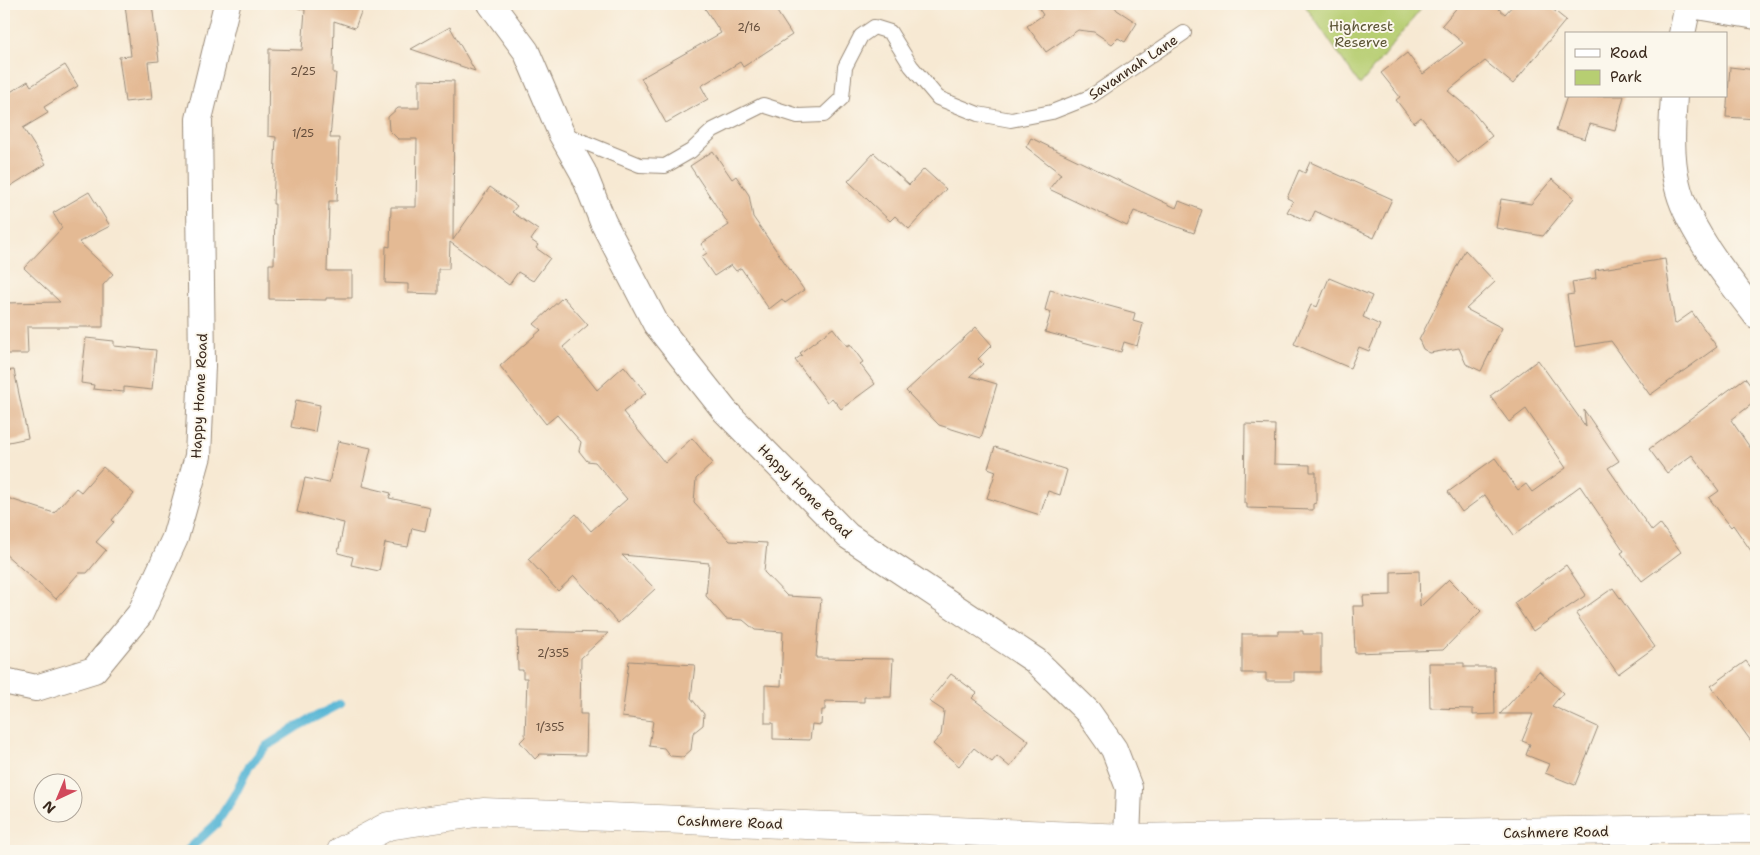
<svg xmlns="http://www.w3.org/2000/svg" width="1760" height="855" font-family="'Shantell Sans',sans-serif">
<rect width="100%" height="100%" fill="#fbf7ec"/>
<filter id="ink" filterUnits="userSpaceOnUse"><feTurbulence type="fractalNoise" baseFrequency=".02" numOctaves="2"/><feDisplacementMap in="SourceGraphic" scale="10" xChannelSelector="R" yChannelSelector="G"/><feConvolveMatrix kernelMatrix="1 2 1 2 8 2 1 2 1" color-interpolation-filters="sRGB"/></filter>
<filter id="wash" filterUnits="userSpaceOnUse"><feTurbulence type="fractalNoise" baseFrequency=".0096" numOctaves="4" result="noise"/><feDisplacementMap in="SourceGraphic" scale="20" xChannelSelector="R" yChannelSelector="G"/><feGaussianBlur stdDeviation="1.12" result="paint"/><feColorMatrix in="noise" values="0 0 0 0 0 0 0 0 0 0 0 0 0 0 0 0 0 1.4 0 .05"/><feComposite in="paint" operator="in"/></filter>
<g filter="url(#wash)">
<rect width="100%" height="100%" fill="#f7e9d3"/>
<!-- green -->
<path fill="#b7ce72" stroke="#797c48" d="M1304,4h121l-65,81z"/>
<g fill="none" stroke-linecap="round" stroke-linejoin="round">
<!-- stream -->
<path stroke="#57b6d5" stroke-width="9" d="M187,851l29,-27 18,-28 14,-28 17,-21 33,-21 42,-22"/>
</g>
<g id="blocks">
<!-- building -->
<path fill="#e4ba94" d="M125,4h27l7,57 -11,1 4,37 -27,3 -6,-45 12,-1z
M295,4h69l-9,24 -21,-7 -1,52h3l-6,65h9l-2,63h-8l-2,70h25v27h-26v2l-57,-1v-35h5l1,-60h-2l3,-67 -8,-1 1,-87 33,1 3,-40 -10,-3z
M702,4h70l20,31 -49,32 -3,-5 -39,24 7,13 -42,24 -25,-45 80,-45z
M1036,4h77l4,6 20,13 -12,19 -7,-4 -6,6 -18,-12 -16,-2 -32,22 -19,-26 16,-11z
M1460,4h33l12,10 9,-10h32l20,16 -53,64 -28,-23 -37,30 24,20 20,25 -34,27 -37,-46 -7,6 -18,-23 4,-3 -19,-24 26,-20 16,21 40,-31 -21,-18z
M450,27l25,44 -64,-22z
M65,65l13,21 -34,21 4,6 -25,15 23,36 -42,26v-94l24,-15 3,5z
M1730,67l26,3v49l-30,-2z
M419,80l35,1 -1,159 37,-53 27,19 -5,6 26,18 -7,10 7,5 -2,3 14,10 -17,23 -15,-9 -9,13 -59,-43 -1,27h-11v25l-30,-1v-9l-23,-1 1,-37 4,1 1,-40h25l1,-68h-19l-9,-9 -1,-13 10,-9h21z
M1567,96h57l-9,35 -25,-7 -5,15 -29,-9z
M1031,138l145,70 3,-7 23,9 -8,23 -60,-22 -7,15 -78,-37 12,-15 -35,-27z
M713,151l19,28 4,-3 13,19 4,22 51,73 -19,13 -3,-4 -13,10 -28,-41 -5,3 -5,-6 -17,11 -13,-19 6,-4 -6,-9 28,-19 -39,-59z
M874,153l35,32 15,-16 22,20 -37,40 -14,-13 -5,5 -42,-40z
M1310,162l82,37 -18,39 -59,-27 -5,11 -23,-10 6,-11 -6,-3 12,-28 6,3z
M1552,179l22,19 -31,38 -47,-8 5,-29 30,5z
M89,192l21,34 -31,16 34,32 -10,11v42h-76l1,27h-24v-51l56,-1 -36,-34 38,-40 -9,-15z
M1465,250l30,32 -29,27 36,19 -21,43 -15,-7 -7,-16 -29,5 -7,-4 -4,-9z
M1665,259l10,65 17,-12 25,35 -67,48 -39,-54 -36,6 -8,-52 7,-1 -2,-12 24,-4 -1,-8z
M1329,278l43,18 -9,21 17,8 -11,26 -10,-4 -9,21 -56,-24 17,-39 6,2z
M1050,290l85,23 -2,8 10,3 -6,22 -13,-4 -3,10 -76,-20 6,-20 -6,-2z
M563,297l25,28 -25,22 34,43 27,-24 22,27 -23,19 42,51 27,-25 21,25 -17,16 -2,23 36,39 37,2 -3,29 23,24 34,2 -5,60 77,1 -2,38h-27v5l-39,-1v9h-3l-1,15 -9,-1 -2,16 -37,-1v-16h-8v-38l16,1 2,-54 -28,-2 -12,-10 -17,-1 -20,-23 3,-33 -87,-8 33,34 -37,34 -44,-47 -16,15 -30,-32 48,-45 15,17 36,-32 -32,-37 -8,-1 -8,-10 2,-9 -24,-27 -11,9 -46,-58 41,-36 -7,-6z
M976,327l16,18 -14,14 5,5 -13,12 27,8 -16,54 -42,-13 -33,-34z
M833,328l14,18 3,-2 13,18 -3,2 15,20 -34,25 -9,-11 -5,4 -32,-42 7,-5 -2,-2z
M86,338l28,3v5l42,4 -4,40 -28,-3v5l-31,-3 1,-4 -13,-2z
M1538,360l48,67 -2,-17 35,51 -11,7 44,63 8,-7 21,28 -39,29 -21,-28 3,-2 -44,-65 -66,49 -29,-40 -23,17 -14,-20 47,-34 23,32 8,-6 6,8 34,-24 -40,-59 -17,13 -19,-26z
M14,370l14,68 -24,5v-72z
M1745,378l11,15v8l-25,19 25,36v102l-23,-33 -2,2 -22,-29 10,-7 -27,-36 -25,18 -18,-24z
M296,400l24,5 -5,27 -24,-5z
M1245,424l30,1 -1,39 36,1v7h6v31l-3,1v6l-66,-2v-4l-3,-1z
M338,441l33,7 -9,38 29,7 -2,5 41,9 -5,24 -13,-3 -4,19 -23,-4 -6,28 -28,-6 2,-8 -15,-4 6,-30 -47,-11 8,-34 24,5z
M995,447l72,23 -7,25 -12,-4 -8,24 -53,-17 9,-27 -8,-3z
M103,467l31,27 -22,26 2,2 -18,20 10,8 -19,23h-8l-23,26 -52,-46v-56l50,16 22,-25 5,4z
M1566,565l20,30 -53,36 -19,-28z
M1419,571l1,36 29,-28 32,32 -38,39 -88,3 -2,-47h11l-1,-10 28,-1v-23z
M1613,588l42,59 -37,27 -42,-60z
M517,631l91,2 -27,25 -1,56h7l-1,41 -46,-1 -5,5 -15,-17 5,-5 2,-59h-4v-8h-5z
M1278,631h25v3h18v38h-27v9h-28v-8h-24v-39h36z
M629,661l66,4 -4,33 13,16 -1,11 -10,8 -2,17 -8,7 -13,-1 -6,-8 -15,-2 4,-25 -31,-4z
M1746,661l10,13v74l-45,-62z
M1429,663h35v4h30l1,47 -22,1v-6l-43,-1z
M1539,671l24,22 -11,13 46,21 -23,58 -30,-12 4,-9 -23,-9 4,-11 -8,-3 11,-27h-33z
M951,674l26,19 -5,5 57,43 -19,26 -13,-11 -5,6 -18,-14 -15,18 -26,-22 8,-9 3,-24 -15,-10z"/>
</g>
</g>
<g filter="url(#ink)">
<use href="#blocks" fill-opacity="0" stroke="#998a78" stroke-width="1"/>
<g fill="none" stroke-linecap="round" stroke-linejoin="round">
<defs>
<path id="lane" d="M564,134l76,31 25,1 26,-15 22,-21 50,-25 35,11 26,-1 18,-17 3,-31 16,-31 13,-9 16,5 21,34 27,32 40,16 33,6 41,-8 38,-15 94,-64
M1634,851l20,-20"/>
<path id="street" d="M491,4l35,47 35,82 22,39 20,50 53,102 69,87 123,125 188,125 52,51 26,37 15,39 -2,50
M1685,4l71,12
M1682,34l6,-29
M1674,96c-2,30 -4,59 3,88 10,45 51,94 79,131
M4,681l32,7 58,-18 46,-56 35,-76 23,-82 4,-90 -3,-247 28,-115"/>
<path id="secondary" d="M341,851l47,-25 95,-14 644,26 629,-10"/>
</defs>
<!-- lane casing -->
<use href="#lane" stroke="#998a78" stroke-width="16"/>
<!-- street casing -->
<use href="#street" stroke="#998a78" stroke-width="28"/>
<!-- secondary casing -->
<use href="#secondary" stroke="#998a78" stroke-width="29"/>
<!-- lane -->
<use href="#lane" stroke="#fff" stroke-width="14"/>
<!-- street -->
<use href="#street" stroke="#fff" stroke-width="26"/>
<!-- secondary -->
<use href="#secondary" stroke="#fff" stroke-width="28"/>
</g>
</g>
<g text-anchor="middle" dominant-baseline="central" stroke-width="4" stroke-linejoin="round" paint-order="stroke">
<!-- number labels -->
<g font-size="11" fill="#654e3c">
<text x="749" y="27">2/16</text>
<text x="303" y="71">2/25</text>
<text x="303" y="133">1/25</text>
<text x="553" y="653">2/355</text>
<text x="550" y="727">1/355</text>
</g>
<!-- park labels -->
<g font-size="14" fill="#5a5333" stroke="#fbf7ec">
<text x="1361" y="26">Highcrest<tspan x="1361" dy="16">Reserve</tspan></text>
</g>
<!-- street labels -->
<g font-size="14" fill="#3b2a1e" stroke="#fbf7ec">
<text transform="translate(1133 67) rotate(-34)">Savannah Lane</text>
<text transform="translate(199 396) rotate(-87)">Happy Home Road</text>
<text transform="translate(805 491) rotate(45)">Happy Home Road</text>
<text transform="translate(730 822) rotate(2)">Cashmere Road</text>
<text transform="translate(1556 832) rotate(-1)">Cashmere Road</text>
</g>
</g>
<!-- margin -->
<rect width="1760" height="855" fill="none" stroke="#fbf7ec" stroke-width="20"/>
<!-- legend -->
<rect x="1565" y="32" width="162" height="65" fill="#fbf7ec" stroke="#aea59a"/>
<rect x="1575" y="49" width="25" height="8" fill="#ffffff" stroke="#aea59a"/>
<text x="1610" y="58" font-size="15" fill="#3b2a1e">Road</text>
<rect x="1575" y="70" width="25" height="15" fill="#b7ce72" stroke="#aea59a"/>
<text x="1610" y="82" font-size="15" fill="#3b2a1e">Park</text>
<!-- north arrow -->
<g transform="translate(58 798) rotate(224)"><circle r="24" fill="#fbf7ec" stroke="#aea59a"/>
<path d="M0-4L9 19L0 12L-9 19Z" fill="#d1495b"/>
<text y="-8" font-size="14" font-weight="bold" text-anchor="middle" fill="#3b2a1e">N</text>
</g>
</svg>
